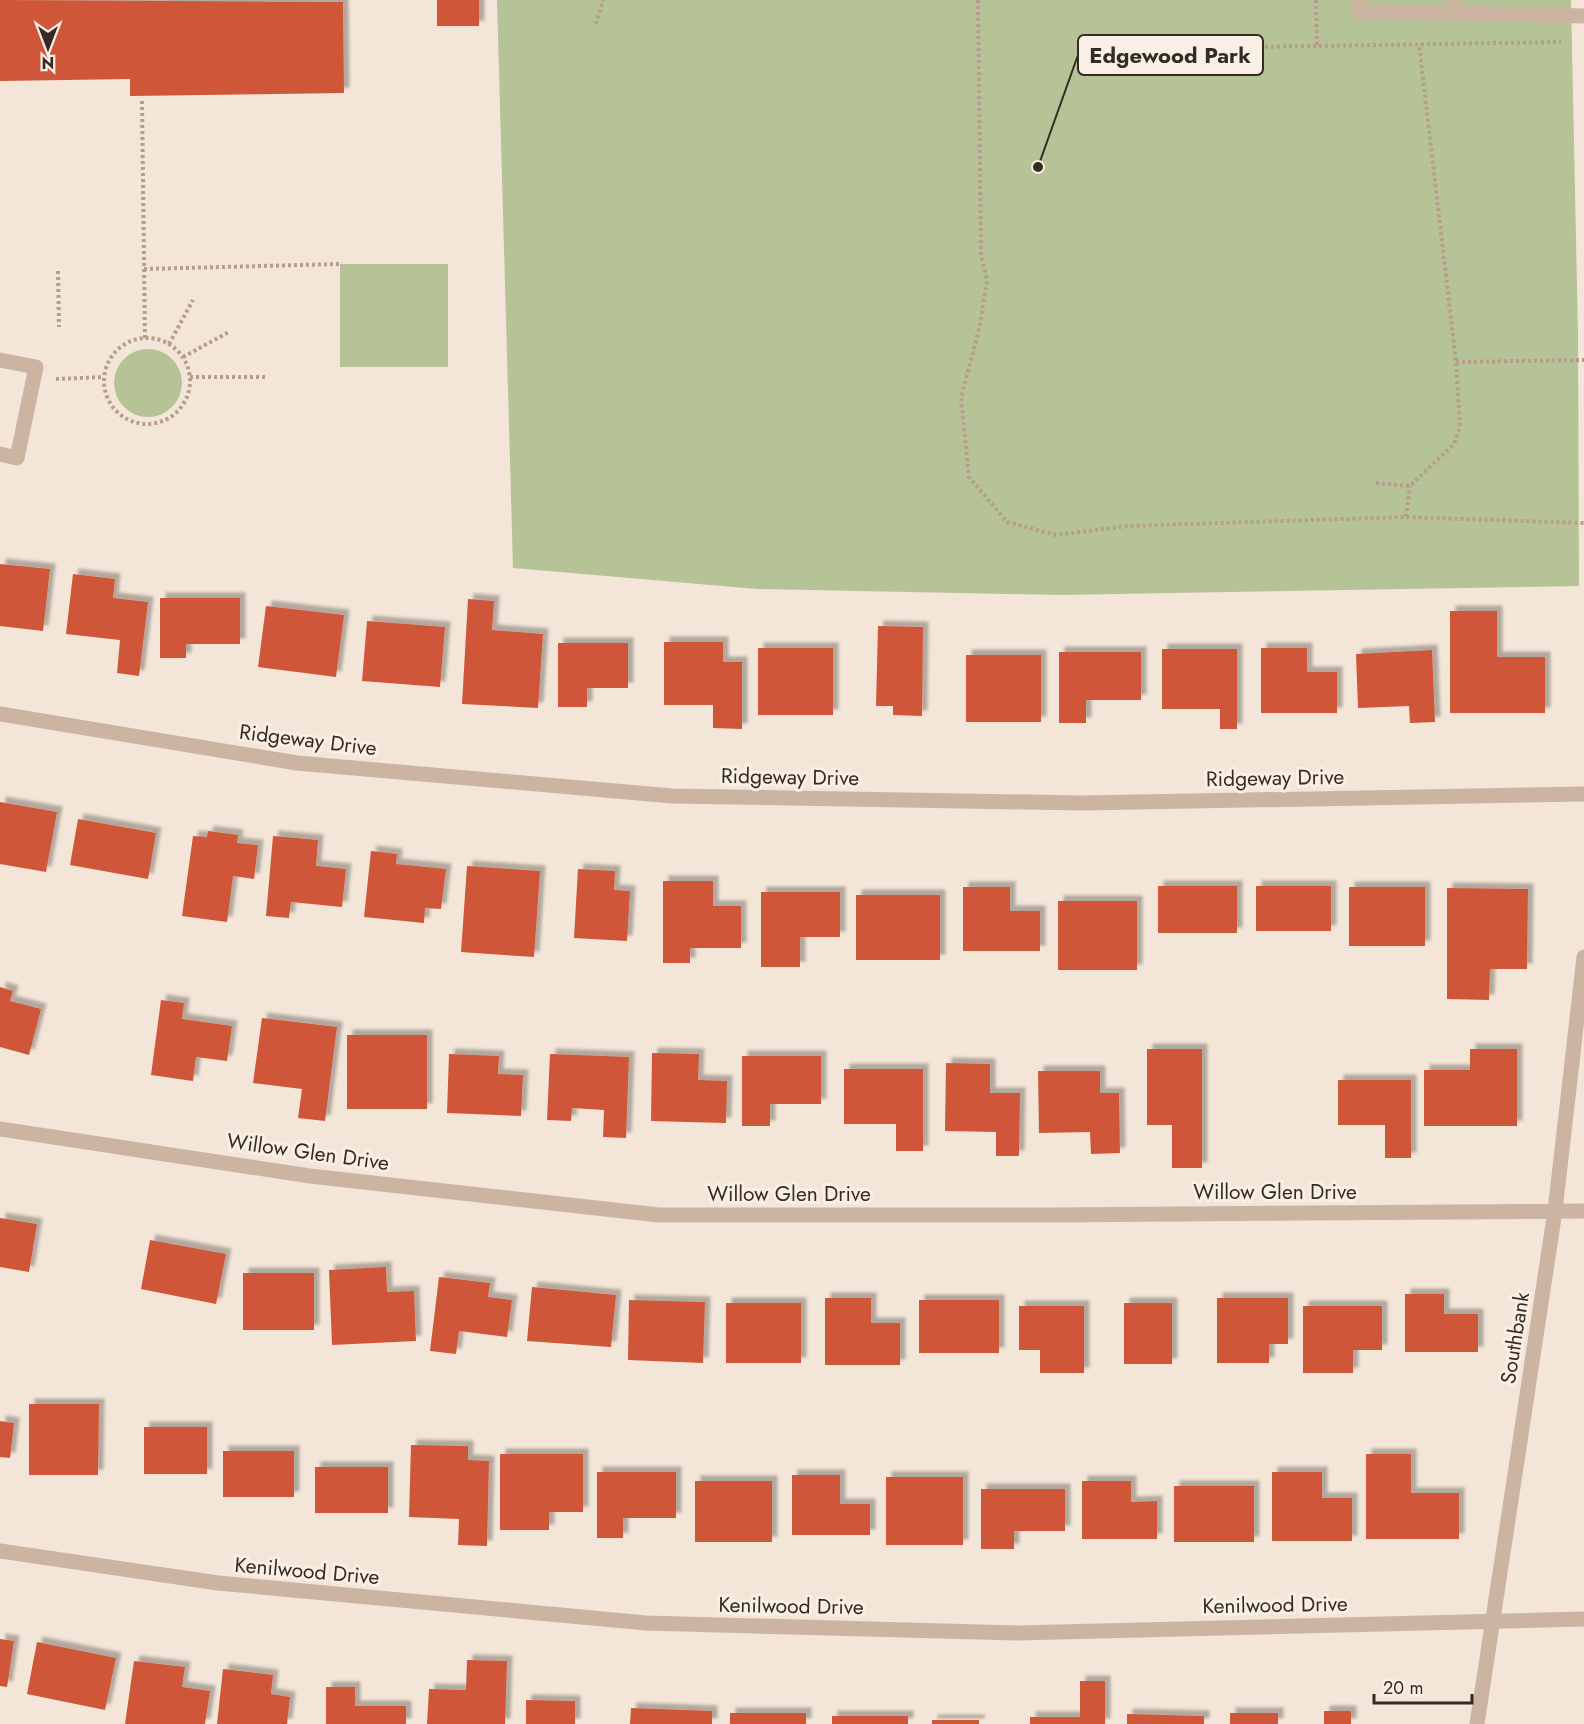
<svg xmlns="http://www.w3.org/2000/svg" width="1584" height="1724" font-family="Jost,sans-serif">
<defs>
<filter id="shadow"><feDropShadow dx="5.5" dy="-5.5" stdDeviation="1.5" flood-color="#0004"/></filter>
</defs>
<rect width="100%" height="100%" fill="#f3e5d7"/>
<!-- green -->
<path fill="#b6c397" d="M497,0h1074l7,335 1,251 -518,9 -304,-6 -244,-21z
M340,264h108v103h-108z
M114 383a34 34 0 1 1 68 0a34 34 0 1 1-68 0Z"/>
<!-- building -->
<path fill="#cf5739" filter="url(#shadow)" d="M0,0l343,2 1,91 -214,3v-17l-130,2z
M437,0h42v26h-42z
M0,564l50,5 -7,62 -43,-5z
M73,574l42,5 -2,19 35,4 -9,74 -22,-3 3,-33 -54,-6z
M160,598h80v46h-54v14h-26z
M468,599l26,2 -2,29 51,4 -5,74 -76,-4z
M266,606l78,9 -8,62 -78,-10z
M1450,611h47v46h48v56h-95z
M367,621l78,6 -5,60 -78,-6z
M878,626l45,1 -1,89 -29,-1v-9h-17z
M664,642h59v20h19v67l-29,-1v-23h-49z
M558,643h70v45h-41v19h-29z
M758,648h75v67h-75z
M1261,648h46v24h30v41h-76z
M1162,649h75v80h-17v-20h-58z
M1432,650l3,72 -25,1 -1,-17 -51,2 -2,-54z
M1059,652h82v48h-55v23h-27z
M966,655h75v67h-75z
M0,802l57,10 -11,60 -46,-8z
M78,819l78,14 -8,46 -78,-14z
M208,831l30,4 -1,8 21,2 -4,34 -21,-3 -6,46 -45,-6 11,-80 14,1z
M273,836l45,4 -2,26 30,3 -4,38 -51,-5 -2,16 -23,-2z
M371,851l26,3 -1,10 50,5 -5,40 -16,-1 -1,15 -60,-6z
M467,866l73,5 -6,86 -73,-5z
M578,869l37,2 -1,19 16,1 -3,50 -53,-3z
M663,881h50v25h28v42h-51v15h-27z
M1158,886h79v47h-79z
M1256,886h75v45h-75z
M963,887h47v24h30v40h-77z
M1349,887h76v59h-76z
M1447,888l81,1 -1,80h-37l-1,31 -42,-1z
M761,892h79v45h-40v30h-39z
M856,895h84v65h-84z
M1058,901h79v69h-79z
M0,987l13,4 -3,10 31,8 -12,46 -29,-8z
M161,1000l23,3 -2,16 50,7 -5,35 -31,-4 -3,24 -42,-6z
M262,1018l75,9 -12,94 -27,-3 4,-29 -49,-6z
M347,1035h80v74h-80z
M1147,1049h55v119h-30v-43h-25z
M1470,1049h47v77h-93v-56h46z
M652,1053l47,1 -1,26 29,1 -1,42 -75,-2z
M449,1054l50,2 -1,18 25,1 -2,41 -74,-3z
M550,1054l79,3 -3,81 -23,-1 1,-27 -32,-2 -1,13 -24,-1z
M742,1056h79v48h-51v22h-28z
M946,1063l44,1v29h30l-1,63h-23v-24l-51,-1z
M844,1069h79v82h-27v-27h-52z
M1038,1071h62v22h19l1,60 -29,1 -1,-22 -51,1z
M1338,1080h73v78h-26v-33h-47z
M0,1218l37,6 -8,48 -29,-5z
M150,1240l76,14 -10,50 -75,-15z
M386,1267l1,25 27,-1 2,50 -84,4 -3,-75z
M243,1273h71v57h-71z
M439,1277l51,6 -2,14 24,3 -5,37 -48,-6 -3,23 -26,-3z
M532,1287l84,8 -5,52 -84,-6z
M1405,1294h39v20h34v38h-73z
M825,1298h46v25h29v42h-75z
M1217,1298h71v46h-19v19h-52z
M629,1300l76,2 -2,61 -75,-3z
M919,1300h80v53h-80z
M726,1303h75v60h-75z
M1124,1303h48v61h-48z
M1019,1306h65v67h-44v-23h-21z
M1303,1306h79v44h-29v23h-50z
M29,1404h70l-1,71h-69z
M0,1421l14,2 -4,35 -10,-1z
M144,1427h63v47h-63z
M411,1445l57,1v14l21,1 -2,85 -29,-1 1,-26 -50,-2z
M223,1451h71v46h-71z
M500,1454h83v58h-34v18h-49z
M1366,1454h45v39h48v46h-93z
M315,1467h73v46h-73z
M597,1472h79v46h-53v20h-26z
M1272,1472h50v26h30v43h-80z
M792,1475h48v29h30v31h-78z
M886,1477h77v68h-77z
M695,1481h77v61h-77z
M1082,1481h49v21l26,-1v38h-75z
M1174,1486h80v56h-80z
M981,1489h84v42h-51v18h-33z
M0,1639l14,2 -7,46 -7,-1z
M37,1642l79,16 -11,52 -78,-16z
M467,1660l40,1 -2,63h-78l2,-35 37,1z
M134,1661l51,6 -3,20 28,4 -5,33h-80z
M223,1669l50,6 -2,19 19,3 -3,27h-70z
M1080,1681h25v43h-75v-7h50z
M326,1687h29v19h51v18h-80z
M526,1700l49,1v23h-49z
M631,1708l81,3v13h-82z
M1324,1711h27v13h-27z
M730,1713h76v11h-76z
M1230,1713h48v11h-48z
M1127,1714l77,2v8h-77z
M832,1716h76v8h-76z
M932,1720h47v4h-47z"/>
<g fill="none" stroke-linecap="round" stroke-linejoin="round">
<!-- path -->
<path stroke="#b79d8d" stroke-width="4" stroke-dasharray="3 3" stroke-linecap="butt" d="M978,0l3,255 6,25 -7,45 -19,73 8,79 38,45 49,13 71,-9 279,-9 178,6
M1316,0l1,46
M596,24l7,-24
M1133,49l428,-7
M142,101l3,237
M144,269l196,-5
M58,271l1,56
M104 381a43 43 0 1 1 86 0a43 43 0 1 1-86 0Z
M169,344l24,-44
M183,357l46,-25
M1456,362l128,-2
M190,377h76
M56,379l48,-2
M1376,483l34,3 44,-42 6,-17 -4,-65 -37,-318
M1406,517l4,-31"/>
<!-- minor -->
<path stroke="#ccb4a3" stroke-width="15" d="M1360,0v12l94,1v-13
M1454,13l130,3
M0,360l36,7 -19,91 -17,-4
M0,714l297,49 375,33 411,7 501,-9
M0,1129l310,47 349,39h393l532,-4
M0,1551l218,32 428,40 371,10 567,-14
M1477,1724l78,-513 29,-254"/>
</g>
<g text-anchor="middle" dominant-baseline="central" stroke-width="6" stroke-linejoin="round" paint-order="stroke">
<!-- street labels -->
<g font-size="21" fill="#362a25" stroke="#faefe4">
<text transform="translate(308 740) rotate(7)">Ridgeway Drive</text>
<text transform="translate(790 777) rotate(1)">Ridgeway Drive</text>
<text transform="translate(1275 778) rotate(-1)">Ridgeway Drive</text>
<text transform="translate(308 1152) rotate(8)">Willow Glen Drive</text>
<text x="1275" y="1192">Willow Glen Drive</text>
<text x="789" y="1194">Willow Glen Drive</text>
<text transform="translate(1515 1338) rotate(-81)">Southbank</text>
<text transform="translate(307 1571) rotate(5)">Kenilwood Drive</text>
<text transform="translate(1275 1605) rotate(-1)">Kenilwood Drive</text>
<text transform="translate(791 1606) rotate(1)">Kenilwood Drive</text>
</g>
</g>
<!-- callouts -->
<path fill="none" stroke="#362a25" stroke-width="2" d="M1038 167L1078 55"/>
<circle fill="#362a25" stroke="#faefe4" stroke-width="2" cx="1038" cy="167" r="6"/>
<rect fill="#faefe4" stroke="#362a25" stroke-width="2" x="1078" y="35" width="185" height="40" rx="6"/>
<g font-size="22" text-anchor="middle" font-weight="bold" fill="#362a25">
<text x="1170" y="63">Edgewood Park</text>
</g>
<!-- north arrow -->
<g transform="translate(48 48) rotate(180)" stroke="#faefe4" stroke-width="4.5" paint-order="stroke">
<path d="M0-4.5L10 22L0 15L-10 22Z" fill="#362a25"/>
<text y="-9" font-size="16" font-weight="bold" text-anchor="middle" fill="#362a25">N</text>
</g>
<!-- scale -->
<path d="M1374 1694v9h98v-9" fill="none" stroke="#362a25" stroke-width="3"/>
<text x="1383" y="1694" font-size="18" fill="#362a25" stroke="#faefe4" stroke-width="4.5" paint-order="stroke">20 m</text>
</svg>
